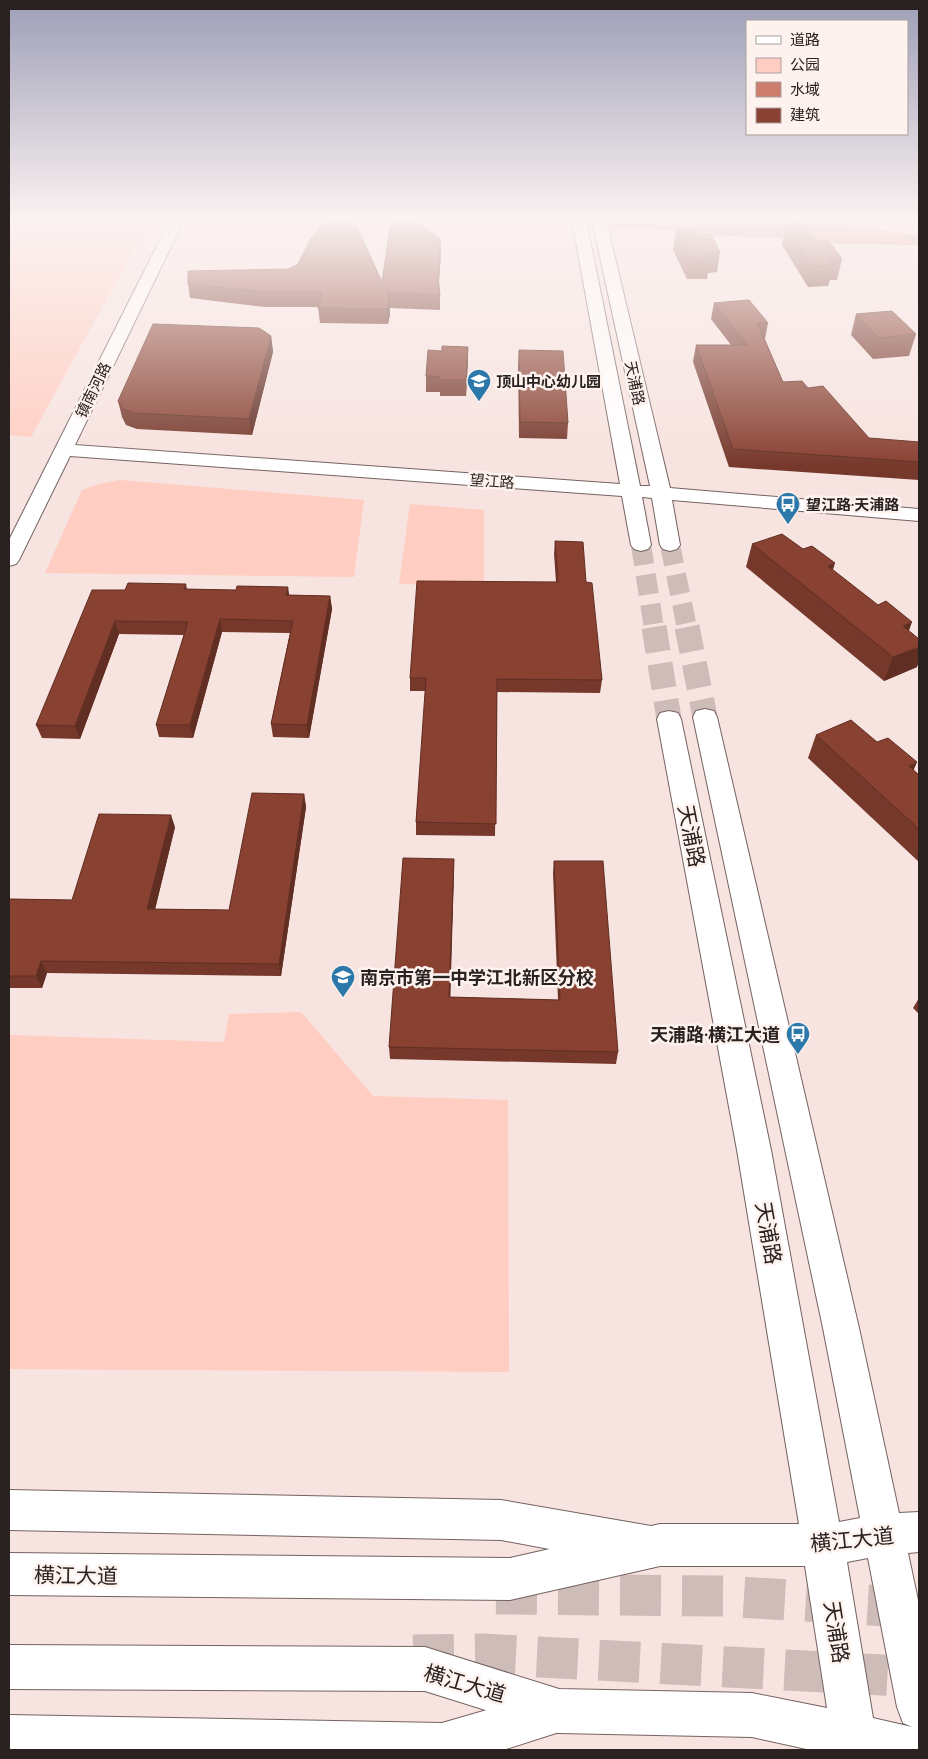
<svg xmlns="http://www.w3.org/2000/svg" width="928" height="1759" font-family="'Asap Condensed','Noto Sans SC',sans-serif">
<rect width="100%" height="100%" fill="#f7e3df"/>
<!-- green -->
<path fill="#ffcdc1" d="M9,220h141l-119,217 -22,-2z
M120,480l244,20 -10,77 -309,-4 37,-83 17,-6z
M410,504l74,6v75l-85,-1z
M301,1012l72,84 135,4 1,272 -500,-3v-334l215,7 5,-28z"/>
<!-- water -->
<path fill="#cd7d6d" d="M475,220l232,2 99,-2 113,15v10l-78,-1 -29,-5 -106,-4 -60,-7 -96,-2z"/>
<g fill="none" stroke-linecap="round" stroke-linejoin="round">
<!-- secondary-tunnel-far1 -->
<path stroke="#cebcb9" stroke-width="20" stroke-dasharray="20 10" stroke-linecap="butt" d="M641,545l13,83
M670,545l17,83"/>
<!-- secondary-tunnel -->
<path stroke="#cebcb9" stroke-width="25" stroke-dasharray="25 12" stroke-linecap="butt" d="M654,627l15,92
M687,627l18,90"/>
<!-- highway-tunnel -->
<path stroke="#cebcb9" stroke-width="41" stroke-dasharray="41 21" stroke-linecap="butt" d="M496,1594l227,2 196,12
M413,1655l69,-1 437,23"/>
<defs>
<path id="secondary" d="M170,220h14l-109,225 545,39 -48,-264h14l54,266h10l-58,-266h14l64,268 249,21v12l-247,-21 8,45 -3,4 -7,2 -7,-2 -3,-4 -8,-47 -10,-1 9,48 -3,4 -7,2 -7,-2 -3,-4 -9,-49 -552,-40 -51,104 -3,4 -7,2v-26z
M705,709l9,2 3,6 142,611 40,185 20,-1v40l-11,1 11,52v145h-108l-59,-13 -193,-4 -134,-42 -416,-2v-44l416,2 134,42 193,4 75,15 -22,-142h-145l-150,34 -501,-5v-42l501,5 150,-34h139l-62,-374 -80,-431 3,-6 9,-2 9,2 3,6 90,431 68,372 21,-4 -37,-190 -130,-611 3,-6zM868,1558l29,149 6,16 9,4 -39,-9 -26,-156z"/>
<path id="highway" d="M9,1490l492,10 150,26 15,6 6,15 -6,15 -15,6 -150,-28 -492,-10z
M559,1689l16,6 6,16 -6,16 -72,23h-494v-35l433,8z"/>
</defs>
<!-- secondary casing -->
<use href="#secondary" stroke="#746360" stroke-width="2"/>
<!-- highway casing -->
<use href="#highway" stroke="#746360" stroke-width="2"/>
<!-- secondary -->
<use href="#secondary" fill="#fff" fill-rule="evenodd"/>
<!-- highway -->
<use href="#highway" fill="#fff" fill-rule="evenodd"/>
</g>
<!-- wall -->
<path fill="#76382b" d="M786,225l30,16 26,18 -5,21h-7l-2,6 -20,1 -26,-42z
M676,230l22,5 22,17 -3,20 -9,1 -1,6h-20l-14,-29z
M440,239l1,14 -2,30 1,12v15l-50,-2v6l-2,10 -68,-1 -2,-16h-53l-75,-9 -2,-14 194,-2z
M714,303l54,20 -3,16 18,43 25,6 61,50 50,4v38l-190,-13 -36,-105 3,-17h35l-20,-26z
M856,314l60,20 -7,22 -36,3 -22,-24z
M271,336l2,16 -21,83 -115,-6 -11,-4 -4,-8 -4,-16z
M468,347l-2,49h-26v-4h-14v-16l16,-25z
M519,350l49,73 -1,16 -48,-1 -1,-72z
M555,541l31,41 16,98 -2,13 -103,-1 -2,144 -79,-1v-13l10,-131h-16v-13l146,-96 -2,-28z
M752,544l51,5 30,21 76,61 8,36 -33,14 -138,-114z
M186,584l1,5 102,6 41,1 2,13 -23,129 -36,-1 -2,-13 19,-91 -68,-1 -29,106 -34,-1 -3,-12 28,-90 -65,-1 -39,105 -38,-1 -6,-13 89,-135z
M816,735l61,7 42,33v87l-111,-104z
M304,794l2,13 -25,169 -234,-3 -5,15h-33v-89l63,1 103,-73 -20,82 74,1z
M454,859l-4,138 108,3 -5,-127 1,-12 64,191 -2,12 -226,-5 -1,-12z
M919,998v16l-6,-6z"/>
<!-- shaded-wall -->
<path fill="#602e23" d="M440,239l1,14 -3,39v-15z
M389,299l1,15 -2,10 -1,-15z
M271,336l2,16 -21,83 -3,-16z
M468,347v15l-2,34v-16z
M835,563l-7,24v-21z
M288,587l2,13 -4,-5z
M330,596l2,13 -23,129 -2,-13z
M220,619l2,13 -29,106 -3,-13z
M115,621l4,13 -39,105 -5,-13z
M912,622l-8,23 -1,-19z
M919,647v15l-2,5 -33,14 9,-24z
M917,762l-10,24 2,-20z
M304,794l2,13 -25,169 -2,-12z
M171,815l4,12 -23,95 -5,-13z
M454,859v13l-4,137 -1,-12z
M41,961l6,12 -5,15 -6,-12z"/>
<!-- building -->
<path fill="#894132" stroke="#602e23" d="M325,220h29l28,62 9,-62h24l25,19 -2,38 2,18 -53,-2 2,6 -2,10 -69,-1 4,-16h-59l-75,-8v-13l100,-2 10,-5 11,-22z
M795,220h7l14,21h13l13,18 -13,1 4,6h-21l-26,-41z
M676,230h20l2,5 13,-1 9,18 -12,1 3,6h-21z
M749,300l19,23h-11l26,59 19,-1 6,7 15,-2 46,52 50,4v20l-186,-13 -37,-104h51l-33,-42z
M892,311l24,23 -37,4 -23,-24z
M153,324l106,4 12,8 -22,83 -115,-6 -11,-4 -5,-8z
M442,346l26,1 -2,33h-26v-3l-14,-1 2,-26 14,1z
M519,350l44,1 5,72 -48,-1z
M782,534l21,15 9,-3 23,17 -7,3 50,39 8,-4 26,21 -9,4 16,13v8l-26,10 -141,-113z
M555,541l28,1 3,40 6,1 10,97 -105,-1 -1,145 -80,-2 10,-144h-16l7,-97 141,1z
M128,583l58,1 -2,5 52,1 1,-4 51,1 -2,8 44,1 -23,129 -36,-1 22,-103 -73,-2 -30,106h-34l32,-103 -73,-1 -40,105 -39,-1 56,-135h33z
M851,720l26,22 11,-4 29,24 -8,4 10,9v54l-103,-94z
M252,793l52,1 -25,170 -238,-3 -5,15h-27v-77l63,1 27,-86 72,1 -24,94 82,1z
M403,858l51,1 -5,138 111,3 -6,-139h49l15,191 -229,-5z"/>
<!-- sky -->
<linearGradient id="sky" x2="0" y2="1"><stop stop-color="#9d9eb7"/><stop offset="0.47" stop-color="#fbf2f1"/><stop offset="1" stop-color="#fbf2f1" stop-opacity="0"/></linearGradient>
<rect width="928" height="466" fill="url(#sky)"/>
<!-- icons -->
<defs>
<symbol id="school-pin" viewBox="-11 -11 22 30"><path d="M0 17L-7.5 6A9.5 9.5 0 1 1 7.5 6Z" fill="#2d78ab" stroke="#fef2ef"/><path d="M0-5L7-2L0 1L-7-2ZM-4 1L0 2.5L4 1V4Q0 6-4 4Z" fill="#fff"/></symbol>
<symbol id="bus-pin" viewBox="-11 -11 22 30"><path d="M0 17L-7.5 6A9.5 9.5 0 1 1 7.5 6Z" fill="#2d78ab" stroke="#fef2ef"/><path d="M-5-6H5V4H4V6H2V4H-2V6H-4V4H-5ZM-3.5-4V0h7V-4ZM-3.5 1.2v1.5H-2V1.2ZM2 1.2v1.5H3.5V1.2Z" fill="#fff"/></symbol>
</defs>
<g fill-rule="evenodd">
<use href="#school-pin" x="465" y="367" width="28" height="38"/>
<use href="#bus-pin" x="774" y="490" width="28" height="38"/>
<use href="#school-pin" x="329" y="963" width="28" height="38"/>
<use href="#bus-pin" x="784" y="1020" width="28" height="38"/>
</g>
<g text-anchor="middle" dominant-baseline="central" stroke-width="5" stroke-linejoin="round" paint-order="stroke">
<!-- far-poi labels -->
<g font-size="15" font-weight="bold" fill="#292220" stroke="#fef2ef" text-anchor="start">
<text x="496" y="381">顶山中心幼儿园</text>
<text x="806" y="504">望江路·天浦路</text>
</g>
<!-- far-street labels -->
<g font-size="15" fill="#292220" stroke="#fef2ef">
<text transform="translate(635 383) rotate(78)">天浦路</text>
<text transform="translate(93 390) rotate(-64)">镇南河路</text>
<text transform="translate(492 481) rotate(4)">望江路</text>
</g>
<!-- poi labels -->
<g font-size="18" font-weight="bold" fill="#292220" stroke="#fef2ef" text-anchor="start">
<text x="360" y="977">南京市第一中学江北新区分校</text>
<text x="780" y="1034" text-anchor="end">天浦路·横江大道</text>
</g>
<!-- near-street labels -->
<g font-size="21" fill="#292220" stroke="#fef2ef">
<text transform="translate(692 836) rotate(79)">天浦路</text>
<text transform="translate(769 1233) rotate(80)">天浦路</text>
<text transform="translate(852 1539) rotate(-6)">横江大道</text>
<text transform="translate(76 1575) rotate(1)">横江大道</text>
<text transform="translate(837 1632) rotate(81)">天浦路</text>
<text transform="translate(465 1683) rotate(16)">横江大道</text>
</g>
</g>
<!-- border -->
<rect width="928" height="1759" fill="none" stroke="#292220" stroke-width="20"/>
<!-- legend -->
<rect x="746" y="20" width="162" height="115" fill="#fef2ef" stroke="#a99f9c"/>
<rect x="756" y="36" width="25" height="8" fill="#ffffff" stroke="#a99f9c"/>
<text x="790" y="45" font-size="15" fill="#292220">道路</text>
<rect x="756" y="58" width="25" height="15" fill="#ffcdc1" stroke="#a99f9c"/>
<text x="790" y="70" font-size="15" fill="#292220">公园</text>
<rect x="756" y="82" width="25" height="15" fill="#cd7d6d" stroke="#a99f9c"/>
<text x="790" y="95" font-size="15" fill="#292220">水域</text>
<rect x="756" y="108" width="25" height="15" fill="#894132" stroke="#a99f9c"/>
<text x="790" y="120" font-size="15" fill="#292220">建筑</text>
</svg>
